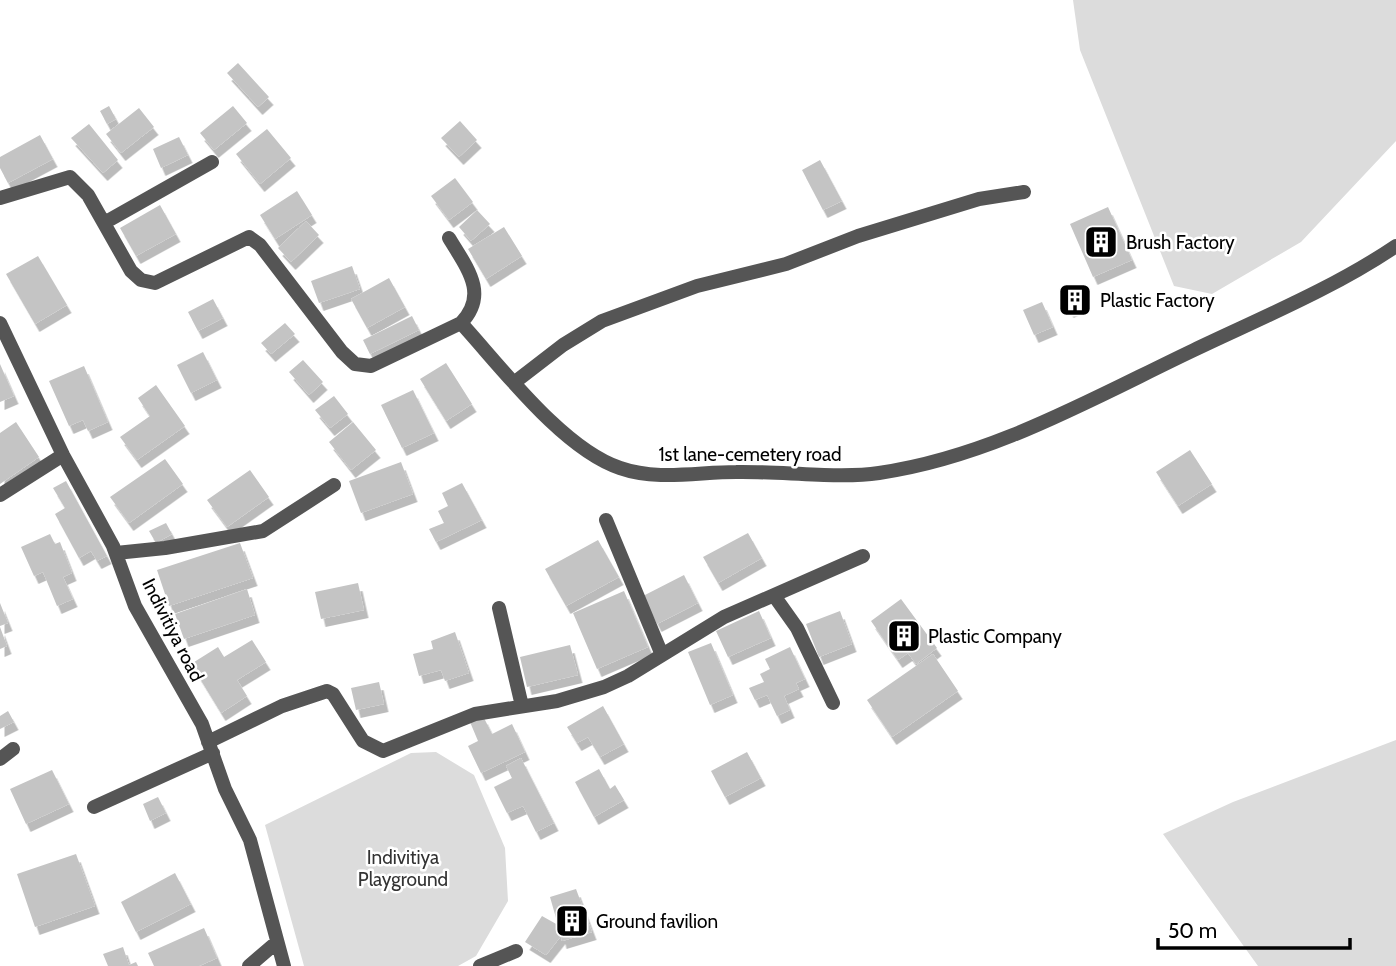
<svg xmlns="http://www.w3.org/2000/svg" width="1396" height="966" font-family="Cabin,sans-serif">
<defs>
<filter id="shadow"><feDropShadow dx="4.5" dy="8" stdDeviation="0" flood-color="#0004"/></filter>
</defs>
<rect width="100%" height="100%" fill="#fff"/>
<!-- green -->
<path fill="#dcdcdc" d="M1073,0h323v141l-95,101 -89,52 -38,-8 -94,-236z
M1396,740v226h-138l-95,-132 70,-32z
M436,752l38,23 31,73 3,53 -32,55 -18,10h-154l-39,-141 146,-72z"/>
<!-- building -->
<path fill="#c4c4c4" filter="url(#shadow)" d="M238,63l31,34 -11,10 -31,-34z
M109,106l7,13 -9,5 -7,-13z
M233,106l14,17 -33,27 -14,-17z
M139,108l15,19 -33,26 -15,-19z
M460,121l17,19 -18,17 -18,-19z
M89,124l29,36 -15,13 -32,-35z
M267,129l24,29 -31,26 -24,-30z
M40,135l13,24 -45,24 -8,-15v-11z
M179,137l9,18 -27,13 -8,-19z
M820,160l22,41 -19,9 -21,-40z
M455,178l18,24 -24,18 -18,-24z
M297,191l15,24 -37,24 -15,-24z
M160,205l16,29 -40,22 -16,-28z
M1108,207l24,53 -39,17 -23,-53z
M477,210l13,14 -19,17 -12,-14z
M306,221l13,14 -28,27 -13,-14z
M504,227l18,29 -36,23 -18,-30z
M38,256l29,49 -32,19 -29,-50z
M352,266l8,23 -41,14 -8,-22z
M389,278l16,29 -38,21 -16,-29z
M1080,290l6,13 -17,7 -5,-13z
M213,299l10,19 -25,13 -10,-19z
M1042,302l11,25 -19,8 -11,-25z
M412,316l7,14 -49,24 -7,-14z
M285,323l10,11 -24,20 -10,-11z
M203,352l14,28 -26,13 -14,-28z
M303,360l20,22 -14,13 -20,-23z
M446,363l26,41 -26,17 -26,-42z
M0,364l14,32 -14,6z
M84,366l24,56 -20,9 -5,-11 -14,6 -20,-45z
M156,385l29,41 -48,34 -17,-23 30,-21 -12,-18z
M413,390l21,43 -32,15 -21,-43z
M334,396l14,18 -18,14 -15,-18z
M16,422l23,35 -39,27v-51z
M353,422l23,28 -25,20 -22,-28z
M1190,450l22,34 -34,22 -22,-34z
M165,459l18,25 -54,39 -19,-26z
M401,462l12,32 -52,19 -12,-32z
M250,470l19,27 -42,30 -20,-27z
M66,481l41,75 -10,5 -6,-10 -12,7 -24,-44 10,-6 -12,-20z
M462,483l20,37 -46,22 -7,-13 15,-6 -6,-12 10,-5 -6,-13z
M166,523l6,11 -16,9 -7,-12z
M748,533l14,25 -44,25 -15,-26z
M50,534l5,10 5,-2 12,31 -9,4 10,22 -16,7 -14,-34 -9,4 -13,-29z
M598,540l21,37 -53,29 -21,-37z
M240,543l13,35 -84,28 -12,-36z
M684,575l14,28 -41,21 -14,-28z
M358,583l6,27 -43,9 -6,-27z
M247,589l8,26 -71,24 -9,-25z
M624,591l24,56 -51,22 -24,-56z
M901,599l36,49 -21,16 -8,-11 -10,7 -27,-39z
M0,603l8,20 -8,3z
M759,611l12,27 -43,19 -12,-26z
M840,611l12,33 -33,13 -13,-33z
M0,627l7,19 -7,3z
M455,632l14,41 -24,8 -4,-11 -22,6 -6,-22 20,-5 -2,-8z
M252,640l14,22 -29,18 10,16 -26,17 -30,-49 27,-17 6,10z
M711,643l22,52 -23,10 -22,-53z
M570,645l8,30 -51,12 -7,-30z
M790,647l15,32 -9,4 3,6 -15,7 6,14 -13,6 -10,-21 -12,5 -6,-12 15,-6 -4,-8 10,-5 -5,-10z
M933,654l25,37 -66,46 -25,-37z
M379,682l5,22 -28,6 -5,-22z
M603,706l21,38 -24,13 -12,-20 -11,6 -10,-16z
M8,711l6,11 -14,7v-13z
M483,716l9,18 20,-10 13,28 -44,21 -13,-27 10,-5 -8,-19z
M747,752l14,26 -36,19 -14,-26z
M521,758l33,65 -18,9 -13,-26 -16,7 -13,-26 18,-9 -6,-12z
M599,769l11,20 5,-4 9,15 -30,17 -19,-35z
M52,770l17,34 -43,20 -16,-35z
M158,797l8,16 -16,8 -7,-17z
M76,854l19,52 -60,21 -18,-53z
M175,873l16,31 -55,28 -15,-30z
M576,889l16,43 -30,9 -1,-5 -15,19 -21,-13 17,-26 16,9 -8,-28z
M204,928l13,30 -18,8h-45l-6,-13z
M123,947l6,18 7,-3 2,4h-30l-5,-12z"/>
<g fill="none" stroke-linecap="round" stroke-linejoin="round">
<!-- minor -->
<path stroke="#555" stroke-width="14" d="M0,198l70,-21 18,18 43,76 10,9 14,3 94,-46 11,8 82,107 13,12 16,2 90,-43c41,45 102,126 159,145 37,13 78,4 116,4 43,-1 103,7 143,1 112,-16 214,-75 315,-123 67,-32 140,-62 202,-104
M104,223l108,-61
M449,238c18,30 40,56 12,85
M0,323l63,132 50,91 22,60 67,118 23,65 25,51 34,126
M515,382l48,-37 39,-24 95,-35 89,-22 72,-28 121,-37 45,-7
M0,495l63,-40
M606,520l56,135
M116,553l49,-5 98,-17 71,-46
M775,597l22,31 36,75
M499,608l23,98
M208,742l74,-36 45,-15 6,3 30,47 20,10 92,-37 82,-13 47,-14 24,-11 96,-59 139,-61
M0,759l13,-10
M94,807l119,-54
M249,966l28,-24
M480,966l36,-15"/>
</g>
<!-- icons -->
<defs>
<symbol id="building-square" viewBox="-11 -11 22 22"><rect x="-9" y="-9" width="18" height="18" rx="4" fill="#000" stroke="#fff"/><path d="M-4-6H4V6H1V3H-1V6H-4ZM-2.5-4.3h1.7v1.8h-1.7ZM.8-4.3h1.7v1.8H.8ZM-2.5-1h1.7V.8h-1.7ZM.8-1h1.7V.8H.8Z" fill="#fff"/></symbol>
</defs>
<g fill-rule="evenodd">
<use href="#building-square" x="1082" y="223" width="38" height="38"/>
<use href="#building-square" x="1056" y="281" width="38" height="38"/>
<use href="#building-square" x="885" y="617" width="38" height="38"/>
<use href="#building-square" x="553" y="902" width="38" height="38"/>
</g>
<g text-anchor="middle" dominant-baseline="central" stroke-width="5" stroke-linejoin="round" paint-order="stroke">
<!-- poi labels -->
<g font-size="19" fill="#000" stroke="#fff" text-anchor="start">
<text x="1126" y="242">Brush Factory</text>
<text x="1100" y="300">Plastic Factory</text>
<text x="928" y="636">Plastic Company</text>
<text x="596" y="921">Ground favilion</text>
</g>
<!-- street labels -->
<g font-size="19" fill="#000" stroke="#fff">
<text x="750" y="454">1st lane-cemetery road</text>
<text transform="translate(173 630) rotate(63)">Indivitiya road</text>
</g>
<!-- park labels -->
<g font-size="19" fill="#333" stroke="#fff">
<text x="403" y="857">Indivitiya<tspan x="403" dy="22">Playground</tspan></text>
</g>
</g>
<!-- scale -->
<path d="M1158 938v10h192v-10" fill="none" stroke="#000000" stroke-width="3.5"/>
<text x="1168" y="938" font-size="21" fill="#000000" stroke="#ffffff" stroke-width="5" paint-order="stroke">50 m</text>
</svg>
